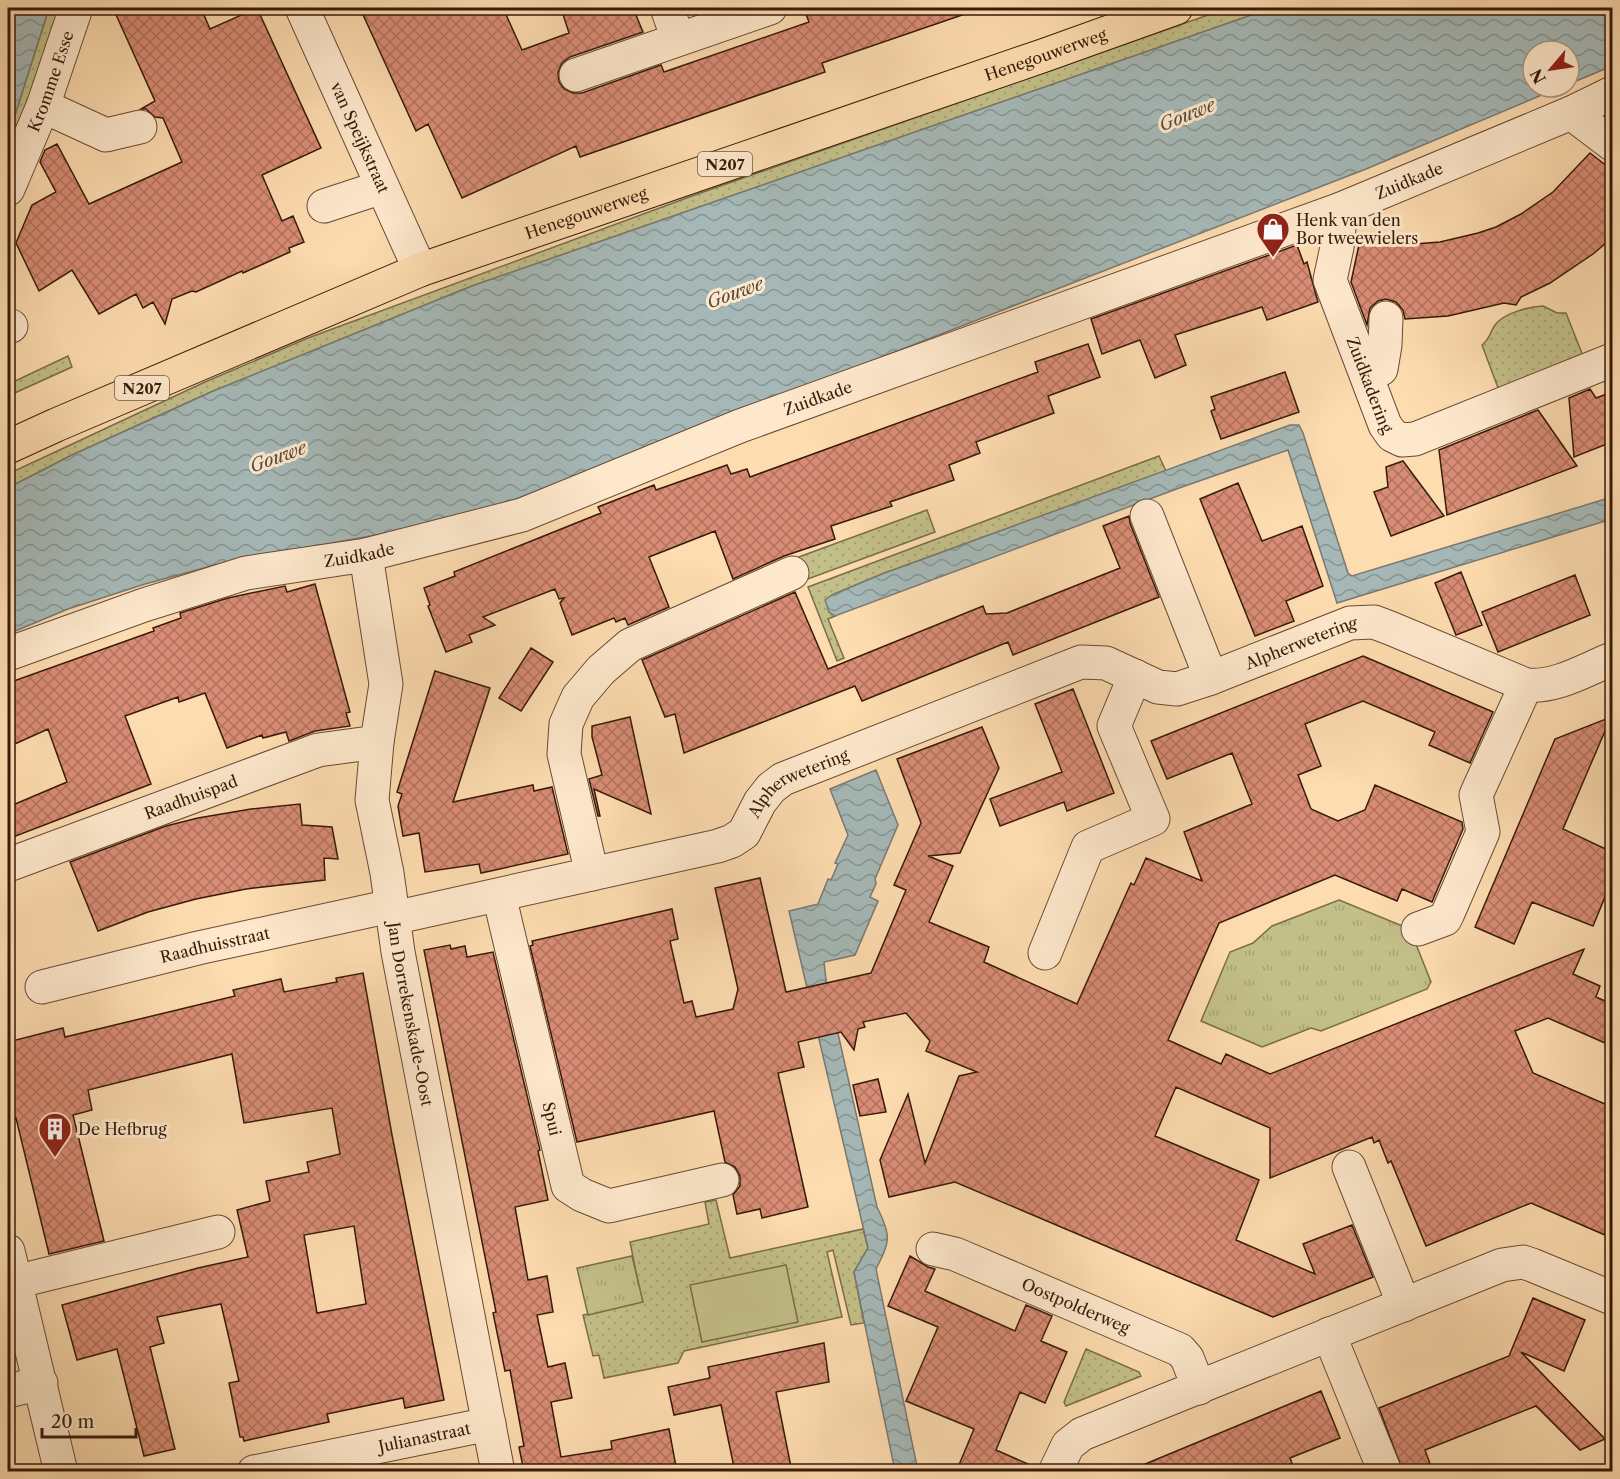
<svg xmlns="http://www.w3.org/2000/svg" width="1620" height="1479" font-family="'Libre Caslon Text',serif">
<defs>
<pattern id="grass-dots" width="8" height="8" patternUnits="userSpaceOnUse" patternTransform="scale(1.5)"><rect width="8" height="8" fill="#c3bf88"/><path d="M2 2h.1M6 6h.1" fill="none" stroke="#a8a474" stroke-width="1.8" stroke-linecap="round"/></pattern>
<pattern id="park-tufts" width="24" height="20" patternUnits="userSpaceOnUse" patternTransform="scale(1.5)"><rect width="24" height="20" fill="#c3bf88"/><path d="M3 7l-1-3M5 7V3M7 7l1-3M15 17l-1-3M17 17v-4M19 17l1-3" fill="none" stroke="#a8a474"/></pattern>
<pattern id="water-waves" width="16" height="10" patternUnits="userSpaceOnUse" patternTransform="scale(1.5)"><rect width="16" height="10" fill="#a5b8b7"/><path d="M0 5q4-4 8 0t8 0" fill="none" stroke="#879593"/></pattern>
<pattern id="building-cross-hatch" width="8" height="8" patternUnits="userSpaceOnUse" patternTransform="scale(1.5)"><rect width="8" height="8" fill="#d98c75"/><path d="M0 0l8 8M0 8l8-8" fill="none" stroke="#b1725e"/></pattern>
</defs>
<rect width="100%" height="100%" fill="#fddcb0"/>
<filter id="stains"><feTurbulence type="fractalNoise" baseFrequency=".00333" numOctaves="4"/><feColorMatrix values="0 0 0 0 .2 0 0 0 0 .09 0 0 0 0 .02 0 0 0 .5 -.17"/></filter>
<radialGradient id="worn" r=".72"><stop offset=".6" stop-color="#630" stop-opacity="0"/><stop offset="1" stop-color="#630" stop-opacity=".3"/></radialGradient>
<!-- grass -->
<path fill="url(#grass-dots)" stroke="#7c6c49" stroke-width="1.5" d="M49,8h5l6,7 -52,142v-26l7,-16z
M1228,8h44l-800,278 -261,106 -141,64 -62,32v-14l197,-92 103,-44 384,-142z
M1543,306l14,7h9l19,48 -85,32 -18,-48c8,-6 8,-13 13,-20 9,-12 33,-18 48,-19z
M68,356l4,11 -64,29v-13h3z
M1159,456l7,15 -284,103 -50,21 -3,17 6,4 -7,3 16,39 -7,3 -29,-74z
M927,510l8,22 -130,48 -9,-22z
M716,1200l14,58 133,-29 5,19 -14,24 10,51 -13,2 -18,-75 -6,2 15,65 -158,34 -6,12 -74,15 -5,-23 -6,1 -10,-41 59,-13 -12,-60 79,-18 -4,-22z
M1086,1349l53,23 2,4 -75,30 -2,-4z"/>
<!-- park -->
<path fill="url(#park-tufts)" stroke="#7c6c49" stroke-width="1.5" d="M1339,900l71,29 21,53 -4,7 -106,42 -10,-3 -49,19 -61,-26 29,-69 23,-9 19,-17z
M632,1256l11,46 -55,13 -11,-47z"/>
<!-- pitch -->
<path fill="#c3bf88" stroke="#7c6c49" stroke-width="1.5" d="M786,1265l12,57 -96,20 -12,-57z"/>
<!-- water -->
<path fill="url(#water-waves)" stroke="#797972" stroke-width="1.5" d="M8,8h41l-34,107 -7,16z
M1272,8h340v58l-43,18v-33h-36v36h28l-195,82 -855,332 -96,27 -189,34 -81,22 -77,25 -60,25v-146l62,-32 141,-64 261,-106z
M1290,425h9l4,8 45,140 4,3 260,-79v22l-275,84 -49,-153 -106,37 -347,129 -6,-4 -4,-12 7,-5 50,-21z
M876,770l22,55 -23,54 1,5 -6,13 8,4 -23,54 -31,7 2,18 51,227c15,30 13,34 -1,62l42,202h-23l-41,-199 14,-24 -79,-337 29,-7 10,-25 3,1 7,-16 -3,-1 13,-28 -18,-46z"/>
<!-- building -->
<path fill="url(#building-cross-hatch)" stroke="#361a0a" stroke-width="1.5" fill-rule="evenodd" d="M113,8h88l9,21 47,-21 64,140 -59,27 20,46 11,-5 11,26 -15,6 1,4 -47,21 -1,-2 -46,21 -4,-1 -20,8 -7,25 -12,-22 -10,6 -7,-14 -37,20 -27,-44 -33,21 -23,-48 16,-38 24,-13 -16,-30 5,-12 12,-6 32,60 93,-42 -19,-44 -8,-1 -9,-8h-5l14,-8z
M360,8h143l19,42 47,-17 -8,-25h72l10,24 -73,25 -8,6 -4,9 1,10 5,7 9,4h9l79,-28 3,7 145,-50 -4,-10 13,-4h153v4l-149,51 3,9 -245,85 -4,-11 -114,52 -34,-74 -12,7z
M1590,153l22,17v68l-19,16 -43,29 -29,14 -5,8 -12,-2 -56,13 -43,3 -2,-9 -7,-8 -10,-3 -8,2 -8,7 -3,17 -16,-43 9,-42 41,5 39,-3 38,-9 18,-6 25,-13 32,-22z
M1297,245l7,19 3,-2 11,40 -51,18 -5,-13 -87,28 11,30 -31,13 -15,-38 -38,14 -11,-35z
M1088,344l12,33 -52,19 6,17 -78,29 4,11 -31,12 5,15 -64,22 2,4 -61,20 4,13 -51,17 -51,23 -18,-48 -66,26 20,50 -41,18 -3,-7 -9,4 -2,-4 -42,17 -12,-32 4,-5 -5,1 -4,-10 -72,28 12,8 -26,10 3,7 -26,10 -18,-46 2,-1 -6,-17 31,-12 -1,-4 147,-59 -3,-6 56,-22 2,5 71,-25 4,9 16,-5 3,8 288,-105 -3,-10z
M1285,372l14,40 -78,27 -10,-28 4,-2 -4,-12z
M1590,389l6,9 16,-6v50l-38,15 -5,-59z
M1538,410l39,56 -130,49 -8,-65z
M1403,461l41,55 -53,20 -17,-44 14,-5 -2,-20z
M1238,483l24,58 40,-15 21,60 -37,15 8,20 -39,15 -55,-137z
M1129,516l1,7 29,74 -146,58 -5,-13 -146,59 -7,-15 -171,67 -9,-39 -10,3 -23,-57 153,-68 33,77 155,-63 3,8 21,-1 113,-45 -17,-42z
M1461,572l21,53 -26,10 -21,-52z
M1575,575l15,40 -92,37 -16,-40z
M315,584l35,128 -4,1 4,13 -35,5 -26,10 -3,-9 -23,6 -1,-3 -35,13 -22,-55 -26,9 -1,-5 -53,19 26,68 -143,55v-32l59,-25 -19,-53 -40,18v-64l146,-52 -1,-3 28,-10 -1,-5 48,-15 57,-12 2,6z
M531,648l22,14 -32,49 -22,-13z
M1363,656l130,56 -23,51 -41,-18 6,-13 -72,-31 -58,23 16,42 -23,9 13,34 27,12 27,-11 10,-25 87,37 1,7 -31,73 -30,-13 -5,12 -62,-26 -116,48 -51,117 53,24 5,-10 44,20 314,-125 -11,25 27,12 -4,11 16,7v42l-64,-28 -33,13 18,42 79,34v131l-81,-35 -105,43 -35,-85 -3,2 -9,-23 -5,3 -2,-6 -102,41v-50l-94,-41 -21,49 104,44 -23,60 79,34 -12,-30 49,-19 21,52 -100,40 -318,-135 -66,15 -9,-37 28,-66 17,69 34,-87 18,-4 -51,-21 4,-10 -24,-28 -43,9 2,5 -7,2 -4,21 -13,-18 -43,10 6,25 -26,6 30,134 -46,11 -2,-9 -23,5 -4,-19 7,-9v-10l-5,-9 -10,-5 -11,-51 -137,31 -47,-196 3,-1 -1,-4 140,-32 6,30 -8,2 14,62 8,-2 4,16 37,-8 5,-20 -23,-101 45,-10 26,114 85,-19 35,-83 -12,-5 27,-62 -24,-64 85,-32 17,41 -39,85 -32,3 25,10 -24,56 60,25 -5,15 93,42 54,-121 3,2 12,-27 56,23 -18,-49 68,-28 -20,-51 -65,26 -16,-38z
M435,671l55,17 -37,114 80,-17 1,6 18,-4 16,67 -87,19 -2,-9 -54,8 -6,-39 -16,3 -5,-30 4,-12 -5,-2z
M1073,689l41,104 -47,18 -3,-9 -64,24 -10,-27 72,-27 -27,-68z
M630,717l21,97 -57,-25 6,27h-2l-9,-37 13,-4 -10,-38v-11z
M1611,717l-48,112 49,23v28l-19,46 -61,-24 -18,42 -39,-17 80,-188z
M300,804l2,21 30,2 6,32 -14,-1 1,22 -79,9 -50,10 -48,13 -50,19 -28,-69 96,-36 32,-8 53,-9z
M450,945l1,4 14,-3 2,11 26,-5 47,198 -2,1 10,49 -33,7 13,73 19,-4 6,36 -16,3 11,52 17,-4 7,35 -21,4 10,55 51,-8 -1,-8 58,-12 8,43h-153l-5,-25 5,-1 -14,-76 -5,1 -12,-58 3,-1 -72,-362z
M363,973l29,162 52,265 -39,8 -2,-10 -76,16 2,8 -85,19 -1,-4h-3l-11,-54 10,-2 -18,-77 -64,13 7,26 -14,4 25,102 -31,7 -27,-107 -40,11 -15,-55 136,-37 50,-11 -11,-47 33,-9 -4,-20 43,-9 -2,-10 33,-8 -8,-46 -88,15 -12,-69 -144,36 4,20 -19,5 31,126 -55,13 -33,-136 -8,3v-79l55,-14 2,9 170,-41 -2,-6 48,-11 3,13 53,-10 -1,-4zM354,1226l12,78 -49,9 -13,-78z
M878,1079l8,33 -26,4 -7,-31z
M910,1256l18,11 7,2 -10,22 90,40 11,-26 26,11 -11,25 26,11 -22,51 -25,-11 -24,58 41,18v4h-81l18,-43 -68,-28 32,-74 -50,-21z
M1533,1298l52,22 -21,51 -43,-19 84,87 -25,11 -44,-44 -111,44 8,22h-30l-24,-64 130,-52z
M824,1343l5,39 -53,10 16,80h-57l-14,-67 -47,10 -6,-28 42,-9 -2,-11z
M1321,1391l19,47 -50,20 2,5 -20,9h-146z"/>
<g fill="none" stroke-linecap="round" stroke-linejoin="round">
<defs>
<g id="minor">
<path id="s1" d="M302,8l118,262"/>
<path d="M667,8l11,31"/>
<path d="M576,75l194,-67"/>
<path d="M43,106l63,29 34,-8"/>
<path d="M1571,113l41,31"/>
<path id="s2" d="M8,189l35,-83 33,-98"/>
<path d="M324,206l58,-19"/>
<path id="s3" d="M1341,209l-4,38 -7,33 55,145 7,10 10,5 13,-1 197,-79"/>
<path d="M8,325l3,1"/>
<path d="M1381,369l4,-24 1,-27"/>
<path d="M1147,516l64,162"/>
<path id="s4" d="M366,555l20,129 -9,58 -5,58 15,73 11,79 100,520"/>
<path id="s5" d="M8,654l136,-49 102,-32 120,-18 156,-40 218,-89 601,-217 230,-96 41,-20"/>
<path id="s6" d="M8,865l310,-115 59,-8"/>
<path d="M592,874l-28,-120 2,-30 12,-27 23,-27 29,-25 162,-72"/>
<path id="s7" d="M499,895l69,291 14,9 27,11 113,-26"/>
<path id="s8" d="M393,918l325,-72 14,-5 12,-8 16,-31 11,-14 12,-9 298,-117 25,1 52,24 19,2 34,-11 139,-55 24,-1 16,6 136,57c30,3 59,-15 86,-26"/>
<path d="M1418,929l27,-10 3,-6 35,-81 -7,-37 50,-110"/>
<path d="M1045,953l43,-106 65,-28 -39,-93 21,-50"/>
<path id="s9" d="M42,987l156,-39 193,-42"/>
<path d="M1349,1167l55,138"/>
<path id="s10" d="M933,1249l22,5 225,96 7,8 12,30"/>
<path d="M8,1251l53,221"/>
<path d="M15,1282l203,-50"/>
<path d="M1329,1334l56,138"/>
<path d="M8,1391l33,-8"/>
<path id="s11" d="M254,1472l235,-48"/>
<path d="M1055,1472l13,-27 14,-11 420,-169 21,-3 9,3 80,33"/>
</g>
<g id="major">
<path id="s12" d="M8,447l48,-22 364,-155 625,-215 131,-47"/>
</g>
</defs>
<!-- minor casing -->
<use href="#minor" stroke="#684a34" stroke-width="35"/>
<!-- major casing -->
<use href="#major" stroke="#361a0a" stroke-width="35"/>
<!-- minor -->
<use href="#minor" stroke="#fee8cc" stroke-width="33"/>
<!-- major -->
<use href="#major" stroke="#fddcb0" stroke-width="33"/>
</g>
<!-- icons -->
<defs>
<symbol id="shop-pin" viewBox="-11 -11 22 30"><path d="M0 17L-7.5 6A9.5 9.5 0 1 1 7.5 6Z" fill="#8f2418" stroke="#fee8cc"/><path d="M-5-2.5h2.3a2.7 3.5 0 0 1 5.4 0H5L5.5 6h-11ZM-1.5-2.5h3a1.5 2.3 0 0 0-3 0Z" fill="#fff"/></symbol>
<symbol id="building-pin" viewBox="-11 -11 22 30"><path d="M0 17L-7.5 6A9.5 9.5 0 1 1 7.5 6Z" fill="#8f2418" stroke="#fee8cc"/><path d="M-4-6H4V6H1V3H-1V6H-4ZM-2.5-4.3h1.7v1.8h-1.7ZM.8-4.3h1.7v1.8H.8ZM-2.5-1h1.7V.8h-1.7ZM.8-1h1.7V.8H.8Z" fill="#fff"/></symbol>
</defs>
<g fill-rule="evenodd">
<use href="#shop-pin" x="1254" y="210" width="38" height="52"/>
<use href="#building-pin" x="36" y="1110" width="38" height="52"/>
</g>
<g text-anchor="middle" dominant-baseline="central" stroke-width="6" stroke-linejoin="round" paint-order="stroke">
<!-- shield labels -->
<g fill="#fee8cc" stroke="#725844" stroke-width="1.5">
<rect x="698" y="152" width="54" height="24" rx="4.5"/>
<rect x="115" y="376" width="54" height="24" rx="4.5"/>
</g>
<g font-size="15" font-weight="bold" fill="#361a0a">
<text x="725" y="164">N207</text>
<text x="142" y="388">N207</text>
</g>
<!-- street labels -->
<g font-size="16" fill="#361a0a" stroke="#fee8cc">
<text stroke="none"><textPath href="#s12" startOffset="1110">Henegouwerweg</textPath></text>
<text stroke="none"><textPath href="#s2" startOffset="116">Kromme Esse</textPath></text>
<text stroke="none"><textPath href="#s1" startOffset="142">van Speijkstraat</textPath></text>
<text stroke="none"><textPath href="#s5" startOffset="1482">Zuidkade</textPath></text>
<text stroke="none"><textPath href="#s12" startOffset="624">Henegouwerweg</textPath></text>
<text stroke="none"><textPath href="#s3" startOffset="184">Zuidkadering</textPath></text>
<text stroke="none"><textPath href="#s5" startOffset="852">Zuidkade</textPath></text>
<text stroke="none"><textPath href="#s5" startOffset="366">Zuidkade</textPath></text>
<text stroke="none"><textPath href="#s8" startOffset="984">Alpherwetering</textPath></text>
<text stroke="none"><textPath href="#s8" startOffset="440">Alpherwetering</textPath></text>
<text stroke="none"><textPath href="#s6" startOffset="195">Raadhuispad</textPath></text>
<text stroke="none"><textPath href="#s9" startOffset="178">Raadhuisstraat</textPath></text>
<text stroke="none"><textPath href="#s4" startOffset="465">Jan Dorrekenskade-Oost</textPath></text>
<text stroke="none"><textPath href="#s7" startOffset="230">Spui</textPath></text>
<text stroke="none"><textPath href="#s10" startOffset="154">Oostpolderweg</textPath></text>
<text stroke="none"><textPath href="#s11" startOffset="174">Julianastraat</textPath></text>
</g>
<!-- poi labels -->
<g font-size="16" fill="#361a0a" stroke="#fee8cc" text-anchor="start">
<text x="1296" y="220">Henk van den<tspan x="1296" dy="18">Bor tweewielers</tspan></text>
<text x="78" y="1129">De Hefbrug</text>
</g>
<!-- water labels -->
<g font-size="18" font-style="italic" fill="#57493e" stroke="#fee8cc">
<text transform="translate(1187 115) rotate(-22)">Gouwe</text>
<text transform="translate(735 293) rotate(-20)">Gouwe</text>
<text transform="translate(278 457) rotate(-20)">Gouwe</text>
</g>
</g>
<!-- margin -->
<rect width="1620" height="1479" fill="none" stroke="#fddcb0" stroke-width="30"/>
<rect x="9" y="9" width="1602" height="1461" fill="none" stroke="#361a0a" stroke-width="3"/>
<rect x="15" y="15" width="1590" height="1449" fill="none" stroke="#361a0a" stroke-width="1.5"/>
<!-- north arrow -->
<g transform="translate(1551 69) rotate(241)"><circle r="28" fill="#fee8cc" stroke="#ae967e" stroke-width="1.5"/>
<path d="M0-4.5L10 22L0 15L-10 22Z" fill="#8f2418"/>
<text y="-9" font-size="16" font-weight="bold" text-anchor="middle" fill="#361a0a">N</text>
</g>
<!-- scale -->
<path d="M42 1428v9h94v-9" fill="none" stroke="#361a0a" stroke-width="3"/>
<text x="51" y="1428" font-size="18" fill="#361a0a" stroke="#fee8cc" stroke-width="4.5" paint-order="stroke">20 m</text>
<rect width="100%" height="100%" filter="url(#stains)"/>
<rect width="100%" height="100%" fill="url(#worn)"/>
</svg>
